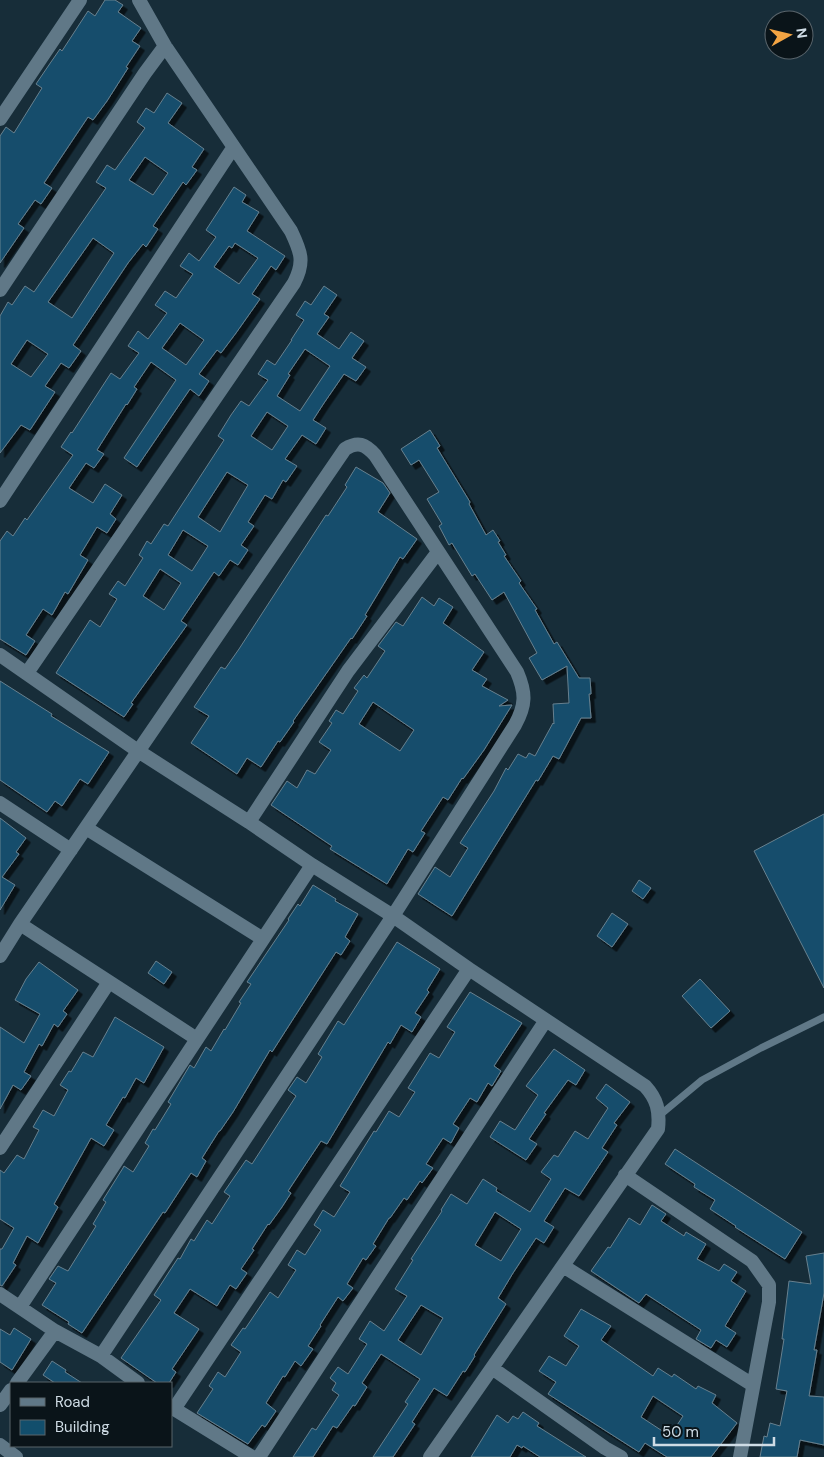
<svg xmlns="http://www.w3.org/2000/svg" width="824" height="1457" font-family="'DM Sans',sans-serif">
<defs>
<filter id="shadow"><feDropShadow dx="4.5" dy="4.5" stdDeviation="0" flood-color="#0009"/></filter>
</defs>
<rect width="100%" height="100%" fill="#172d39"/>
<!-- building -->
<path fill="#124e6c" stroke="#68808f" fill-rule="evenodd" filter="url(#shadow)" d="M105,0h10l8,5 -5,7 23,16 -9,13 8,5 -14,21 2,1 -21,33 -14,19 -5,-3 -44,66 8,5 -11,16 -6,-4 -17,24 6,4 -24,35v-127l6,-9 8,6 28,-45 -6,-4 15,-22 9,-13 2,2 26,-40 7,5z
M167,93l15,10 -14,20 36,26 -12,18 5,3 -11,15 -3,-3 -30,44 5,3 -12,18 -3,-3 -15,19 -55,82 8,6 -12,17 -8,-5 -16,23 10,6 -25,38 -9,-5 -21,28v-137l8,-14 4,3 13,-19 9,6 72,-104 -10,-6 11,-17 8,5 30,-42 -8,-6 9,-14 8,5zM145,157l23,16 -15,22 -24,-15zM93,238l21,15 -42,65 -24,-16zM27,340l21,14 -17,23 -20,-13z
M234,187l12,8 -4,7 17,10 -12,19 38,25 -9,14 -5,-4 -19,28 8,5 -24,34 -15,20 -4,-3 -18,24 10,7 -10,15 -9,-7 -53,78 -13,-9 52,-78 -25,-18 -17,25 3,2 -10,16 -1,-1 -29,46 7,4 -10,14 -8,-5 -17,25 24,15 12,-19 17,11 -12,19 6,5 -9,14 -10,-6 -17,28 8,5 -20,34 -3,-2 -13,23 -9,-6 -17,26 9,6 -9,14 -26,-16v-98l7,-10 6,5 12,-18 2,2 46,-65 -12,-8 10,-15 1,1 39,-60 9,6 19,-26 -11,-7 10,-15 10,8 19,-26 -12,-8 10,-14 11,7 17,-24 -13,-8 9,-13 10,8 17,-24 -10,-7zM235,243l23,15 -19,26 -25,-17 15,-21 3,2zM180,323l24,17 -18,25 -24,-17z
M324,286l13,9 -13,19 5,3 -12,17 22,15 12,-17 13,9 -12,17 14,9 -10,14 -12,-7 -20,29 -11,17 13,8 -10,16 -14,-9 -17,24 12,7 -11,16 -3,-2 -11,19 -7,-4 -17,27 6,4 -13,19 7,5 -10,15 -8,-5 -11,16 -5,-4 -33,49 6,4 -56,78 2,1 -9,13 -68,-44 34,-53 10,7 17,-28 -8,-5 9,-13 7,5 18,-28 -4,-3 8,-14 4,3 13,-20 4,2 56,-86 -6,-4 13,-21 10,-14 8,5 19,-26 -10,-6 9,-14 8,5 17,-25h-1l13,-20 -8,-5 9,-14 6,4zM305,349l25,17 -30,45 -23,-15 13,-21 -2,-1zM267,412l21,14 -16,24 -21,-14zM227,472l21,13 -28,47 -22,-15zM183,530l25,16 -16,25 -24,-16zM160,569l21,14 -17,27 -21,-14z
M430,430l10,16 -3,2 33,54 -1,2 17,31 7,-5 7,11 -2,1 8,13 -2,1 17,25 -2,2 18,26 -2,1 19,34 3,-2 22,36h11l1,16h-2l2,24h-10l-22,41 -6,-3 -15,25 -2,-1 -84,136 -34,-22 17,-27 15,10 18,-29 -8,-5 34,-52 12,-23 2,2 10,-16 8,4 3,-5 6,3 18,-33 1,1 -1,-20 16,-1 -2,-37 -25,14 -13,-22 8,-5 -33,-61 -12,8 -17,-26 -3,2 -20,-33 -3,2 -10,-19 3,-2 -15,-25 12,-7 -20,-32 -8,5 -10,-16z
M356,467l27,16 7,10 -12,19 39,27 -14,20 -3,-2 -35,58 2,1 -15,23 -1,-1 -58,83 1,1 -14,20 -2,-1 -17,26 -14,-9 -10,16 -46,-31 18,-27 -15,-9 27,-40 4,2 14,-20 87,-134 2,1 19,-29 -2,-2z
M422,597l12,9 5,-8 14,9 -10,16 41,29 -12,18 15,9 -5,7 26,14 -9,6 13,-1 -28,45 -21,29 -1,-1 -14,22 -5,-3 -22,34 4,2 -12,19 -5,-3 -21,35 -57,-35 2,-3 -61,-41 16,-24 10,7 10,-18 8,4 16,-24 -12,-8 13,-19 -3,-2 7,-11 7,4 15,-23 -4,-3 10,-13 3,3 18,-27 -7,-5 18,-24 7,4zM373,702l41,28 -14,21 -41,-27z
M0,681l52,33 -1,2 58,36 -21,32 -8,-5 -18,27 -7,-5 -8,11 -47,-32z
M824,814v174l-70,-137z
M0,818l26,20 -10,14 3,2 -17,23 13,8 -15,25z
M639,880l12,8 -8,11 -11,-8z
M313,885l23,14 -1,2 23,13 -13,23 5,4 -9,14 -5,-3 -64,100 -2,-2 -37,62 -13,19h-1l-17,27 4,3 -9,16 -6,-4 -26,40 -2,-1 -81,121 -14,-9 1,-2 -27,-17 14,-22 -7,-4 9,-13 10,5 28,-45 -3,-2 13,-22 -3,-2 20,-32 1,-2 9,6 16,-26 -4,-3 8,-14 2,1 16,-26 -3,-2 22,-37 4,3 12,-21 5,4 13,-22 1,1 16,-27 -2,-1 12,-18 -4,-2 42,-62 -1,-1 10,-15 2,2z
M612,913l16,11 -16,23 -15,-11z
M397,942l43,27 -13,21 2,2 -14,21 6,4 -9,15 -11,-7 -11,19 -2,-2 -61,102 -6,-3 -33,50 3,2 -9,14 -13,18 -1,-1 -16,25 2,1 -13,19 6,4 -11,16 -6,-4 -13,21 -27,-17 -16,24 25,16 -27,40 4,3 -7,11h-12l-36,-25 40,-58 -7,-5 24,-37 2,1 11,-20 3,2 13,-21 5,4 18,-28 -6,-4 22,-32 6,4 44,-68 -8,-6 9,-13 9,6 16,-26 -4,-3 20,-33 6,4z
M156,961l16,11 -8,12 -16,-11z
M39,962l39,28 -15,21 4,3 -9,13 -4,-3 -12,22 -3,-2 -15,28 7,4 -10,14 -8,-5 -13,24v-82l24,16 16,-29 -25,-14 11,-21z
M700,979l30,32 -19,17 -29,-32z
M470,992l52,31 -28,43 7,5 -9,15 -4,-3 -11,19 -7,-4 -17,26 6,4 -8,15 -8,-5 -17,26 7,4 -11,15 -2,-2 -13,19 -3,-2 -14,20h-1l-16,26 3,2 -10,14 -3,-2 -16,26 6,4 -10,13 -5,-4 -18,28 1,1 -13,20 5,3 -12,17 -6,-5 -10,16 -2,-1 -17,27 10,8 -11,16 -3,-2 -14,19 -51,-31 16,-24 -4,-3 9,-14 7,5 16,-25 -10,-7 12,-17 2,1 25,-37 8,6 18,-28 -8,-5 9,-15 8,5 16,-25 -7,-5 9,-15 11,7 16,-25 -10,-6 34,-55 2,1 13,-21 10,6 16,-25 -7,-4 22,-35 9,5 16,-26 -8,-5z
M115,1017l49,30 -20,36 -8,-5 -11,20 -2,-1 -17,28 8,5 -10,16 -13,-8 -37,66 4,3 -20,36 -11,-7 -14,27 3,2 -14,21 -2,-1v-36h2l12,-21 -14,-9v-49l4,3 13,-18 7,4 15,-29 -6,-3 10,-17 11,6 14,-26 -8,-5 9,-14 2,1 12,-20 10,5z
M554,1049l31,21 -9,15 -8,-5 -24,33 2,1 -17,25 8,5 -11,16 -36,-23 10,-16 15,9 23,-35 -12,-9z
M606,1084l24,18 -16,21 3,2 -15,23 6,4 -29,44 -14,-8 -21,33 10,6 -10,16 -8,-5 -23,35 -15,25 8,6 -32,51 1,1 -10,16 -2,-1 -16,25 -13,-8 -22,34 3,2 -22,33h-20l35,-53 -3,-2 15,-23 -39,-25 -19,29 5,4 -12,19 -2,-1 -16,23 -4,-2 -20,31h-20l19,-29 4,2 23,-35 -7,-5 4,-7 -6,-5 8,-11 10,7 19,-30 -8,-5 11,-18 14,10 23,-35 -12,-7 18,-29 -2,-1 31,-48 -1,-1 10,-16 16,10 16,-25 14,9 -1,3 34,21 21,-33 -10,-7 13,-17 4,2 17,-26 13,8 20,-31 -12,-10zM495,1212l26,17 -20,32 -26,-16zM421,1305l22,13 -22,37 -23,-15z
M675,1149l127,83 -17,27 -50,-32 1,-1 -26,-17 5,-9 -21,-13 1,-3 -30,-20z
M652,1205l14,9 -5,7 23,15 2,-4 20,12 -9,15 22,12 5,-7 13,8 -6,9 15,10 -21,35 11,7 -9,14 -11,-7 -5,8 -15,-9 5,-9 -55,-36 -7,9 -48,-32 17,-24 2,1 19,-30 11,7z
M824,1253v40l-10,57h3l-8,46 15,1v48l-24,-5 -3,17h-37l4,-21 3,1 3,-14 10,3 7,-35 -11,-2 8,-50h-2l7,-58 22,3 -5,-28z
M581,1309l30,17 -10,14 52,36 5,-8 14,9 2,-3 22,15 2,-3 18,9 -4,8 25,20 -26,34h-44l-22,-14 -6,9 -91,-58 8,-12 -17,-11 10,-15 17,10 13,-20 -15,-10zM653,1396l30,20 -13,20 -29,-19z
M14,1328l17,11 -19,31 -12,-8v-33l10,6z
M52,1361l14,9 -1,2 17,11h-27l-12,-8z
M523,1412l16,11 -2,3 49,31h-46l-17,-11 -1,2 -5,-3 -7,12h-39l26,-42 11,8 5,-7 5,3z"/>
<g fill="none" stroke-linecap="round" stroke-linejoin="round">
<!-- lane -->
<path stroke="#607887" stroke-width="7" d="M660,1115l42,-35 59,-32 63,-31"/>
<!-- street -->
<path stroke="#607887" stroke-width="14" d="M0,119l80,-119
M0,290l145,-217 20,-27
M0,501l233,-353
M0,655l138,96 111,71 63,43 81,51 76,53 176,117c12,13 15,25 13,43l-228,328
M27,673l267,-390c11,-21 7,-31 -3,-52l-126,-185 -26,-46
M0,803l71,47
M249,822l99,-151 90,-119
M86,828l177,111
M20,924l177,115
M0,956l20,-32 325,-475c13,-8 20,-5 30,6l142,217c9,21 9,33 -2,53l-122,191 -292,440
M0,1148l109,-166
M625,1175l127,86 17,24v17l-29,155
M563,1266l190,119
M0,1294l55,37 46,25 37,27
M20,1307l292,-442
M492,1368l113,80 16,9
M17,1383l38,-52
M0,1405l11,-15
M171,1407l81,50
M174,1409l295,-440
M0,1445l16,12
M259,1457l287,-437"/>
</g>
<!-- legend -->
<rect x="10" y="1382" width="162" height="65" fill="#0a1419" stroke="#59646b"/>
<rect x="20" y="1398" width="25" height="8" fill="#607887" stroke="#59646b"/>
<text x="55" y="1407" font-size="15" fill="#cfdce5">Road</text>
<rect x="20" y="1420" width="25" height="15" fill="#124e6c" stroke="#59646b"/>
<text x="55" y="1432" font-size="15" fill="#cfdce5">Building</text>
<!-- north arrow -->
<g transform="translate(789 35) rotate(82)"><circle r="24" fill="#0a1419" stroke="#59646b"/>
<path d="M0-4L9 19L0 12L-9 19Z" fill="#f3a443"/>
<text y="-8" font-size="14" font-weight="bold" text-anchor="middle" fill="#cfdce5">N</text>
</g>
<!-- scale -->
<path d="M654 1437v8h120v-8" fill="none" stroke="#cfdce5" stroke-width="2.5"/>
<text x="662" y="1437" font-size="15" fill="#cfdce5" stroke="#0a1419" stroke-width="4" paint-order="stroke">50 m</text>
</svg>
